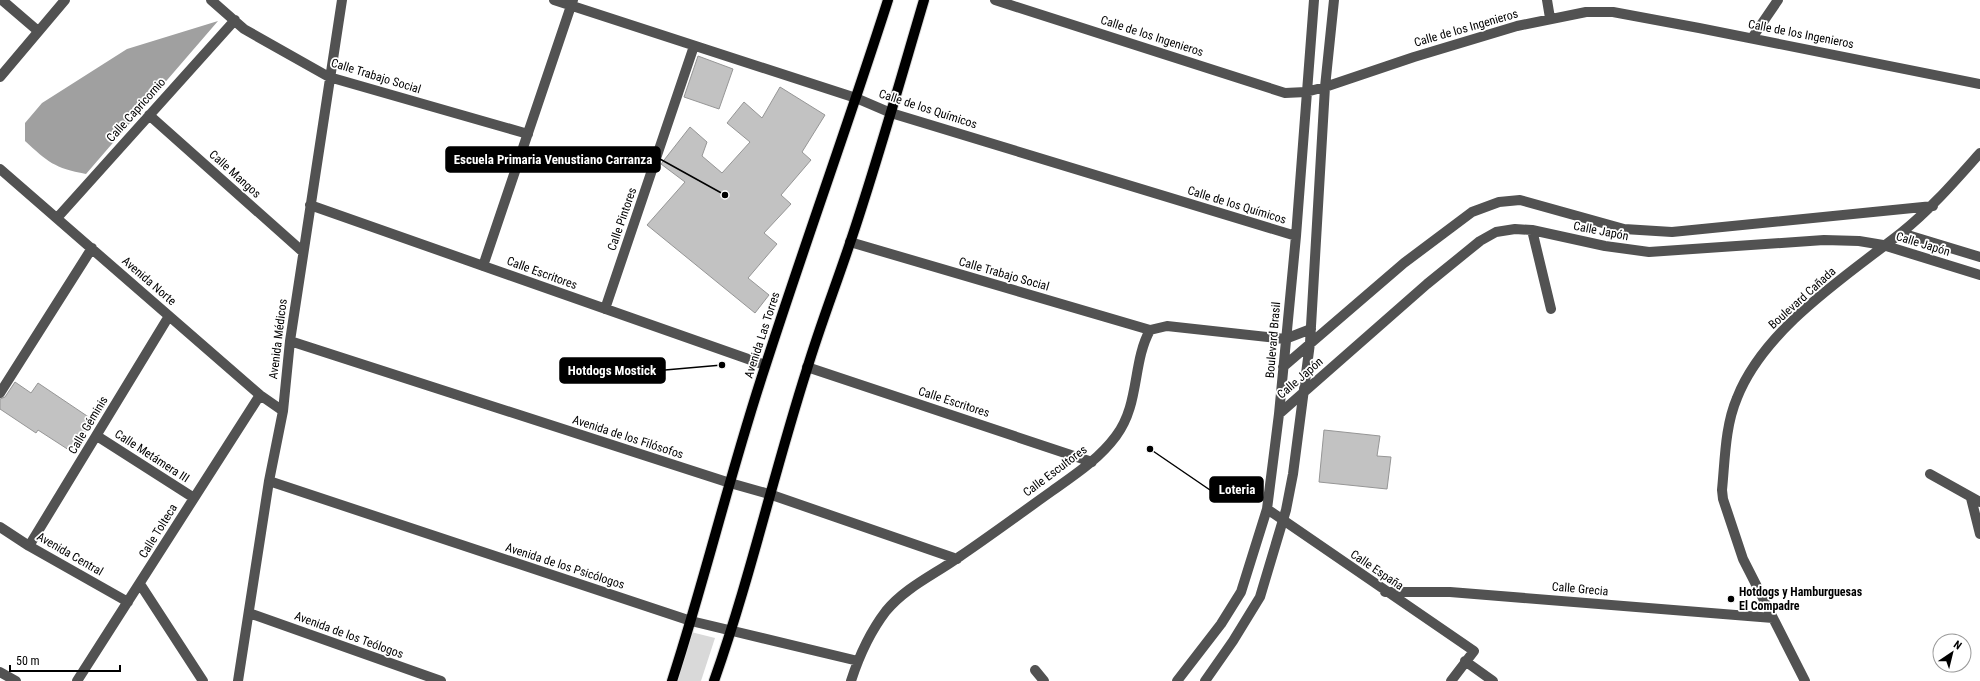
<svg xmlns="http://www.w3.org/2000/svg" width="1980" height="681" font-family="'Roboto Condensed',sans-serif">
<rect width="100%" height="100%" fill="#fff"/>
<!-- green -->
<path fill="#d9d9d9" d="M691,632l24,6 -14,43h-25z"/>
<!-- water -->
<path fill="#a0a0a0" d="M218,21l-132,153c-32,-6 -38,-12 -61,-33v-18l17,-20 85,-54z"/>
<!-- building -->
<path fill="#c2c2c2" stroke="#969696" d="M698,56l35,13 -14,40 -35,-12z
M780,87l45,28 -23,37 9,8 -30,35 10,9 -27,29 13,11 -29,34 21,17 -14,18 -108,-88 38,-43 -24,-18 29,-37 17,15 -5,14 20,17 28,-31 -23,-19 17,-21 18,16z
M15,382l16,11 7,-10 55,37 -21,32 -34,-22 -2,3 -36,-24v-10l5,-2z
M1324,430l56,6 -3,20 14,1 -4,32 -68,-7z"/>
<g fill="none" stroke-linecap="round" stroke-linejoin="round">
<defs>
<path id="major" d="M672,681c34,-105 59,-212 94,-317 39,-121 83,-242 122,-364
M714,681c36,-102 60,-209 93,-312 13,-43 29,-84 43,-126 27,-80 50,-162 74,-243"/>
</defs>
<!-- major casing -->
<use href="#major" stroke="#dbdbdb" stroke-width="12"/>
<!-- minor -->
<path stroke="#525252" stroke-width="10" d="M2,0l36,31
M211,0l33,29 85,48 199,57
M554,0l302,98 35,15 405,123
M995,0l290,93 21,-1 19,-5 89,-30 103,-31 69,-14h27l86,16 281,56
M1547,0l3,18
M1752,38l26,-38
M0,77l65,-77
M149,115l154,137
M0,169l260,226 23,16
M310,205l455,160
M57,218l178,-198
M1532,230l19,79
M1901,233l79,24
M850,242l300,88
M483,266l90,-266
M605,309l89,-263
M290,341l440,142 39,11 188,65
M807,367l285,95
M1283,367l121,-104 68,-51 27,-10 21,-2 104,29 48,3 261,-26
M0,393l92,-145
M1279,414l148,-130 53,-43 16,-9 19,-3 17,1 73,16 44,6 175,-12 35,1 24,4 97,30
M97,436l97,62
M1930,474l50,28
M269,481l422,140 167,40
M1971,498l9,36
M1267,509l207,142 -23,30
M0,527l29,19 99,56
M29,546l140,-230
M140,584l63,97
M1385,592h65l323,26
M249,613l192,68
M1465,661l28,20
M1035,670l9,11
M0,672l16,9
M77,681l183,-286
M238,681l31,-200 14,-70 7,-70 52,-341
M851,681c8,-25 19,-49 35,-70 20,-24 48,-36 73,-54 31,-21 62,-44 93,-66 24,-17 47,-32 64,-55 24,-32 16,-73 34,-106l17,-4 118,13 26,-10
M1177,681l44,-57 20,-32 26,-83 12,-95 17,-178 18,-236
M1205,681l28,-40 27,-44 26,-87 7,-36 17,-131 15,-256 9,-87
M1805,681l-62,-122 -20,-60 -1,-9c3,-30 3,-64 15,-92 27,-69 108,-121 164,-165 30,-24 54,-52 79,-80"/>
<!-- major -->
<use href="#major" stroke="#000" stroke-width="10"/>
</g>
<!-- markers -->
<circle fill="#000" stroke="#fff" stroke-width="1.5" cx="1731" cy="599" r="4"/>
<g text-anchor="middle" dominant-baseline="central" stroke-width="3.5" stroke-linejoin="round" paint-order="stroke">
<!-- street labels -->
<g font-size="12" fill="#000" stroke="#fff">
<text transform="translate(1466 28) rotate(-16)">Calle de los Ingenieros</text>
<text transform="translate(1801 34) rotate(11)">Calle de los Ingenieros</text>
<text transform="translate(1152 36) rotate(18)">Calle de los Ingenieros</text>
<text transform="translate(376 76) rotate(17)">Calle Trabajo Social</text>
<text transform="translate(928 109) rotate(18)">Calle de los Químicos</text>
<text transform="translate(136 110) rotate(-48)">Calle Capricornio</text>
<text transform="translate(235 174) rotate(42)">Calle Mangos</text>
<text transform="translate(1237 205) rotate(17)">Calle de los Químicos</text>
<text transform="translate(622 219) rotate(-71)">Calle Pintores</text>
<text transform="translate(1601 231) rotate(11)">Calle Japón</text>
<text transform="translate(1923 244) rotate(17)">Calle Japón</text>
<text transform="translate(542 273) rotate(20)">Calle Escritores</text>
<text transform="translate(1004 274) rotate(16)">Calle Trabajo Social</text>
<text transform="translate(149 281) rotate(41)">Avenida Norte</text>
<text transform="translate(1802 298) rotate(-42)">Boulevard Cañada</text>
<text transform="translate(762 335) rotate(-72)">Avenida Las Torres</text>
<text transform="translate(278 339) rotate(-83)">Avenida Médicos</text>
<text transform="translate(1273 340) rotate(-85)">Boulevard Brasil</text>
<text transform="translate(1300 378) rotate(-41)">Calle Japón</text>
<text transform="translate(954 402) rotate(18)">Calle Escritores</text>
<text transform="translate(88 425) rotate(-59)">Calle Géminis</text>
<text transform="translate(628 437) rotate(18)">Avenida de los Filósofos</text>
<text transform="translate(152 456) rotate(33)">Calle Metámera III</text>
<text transform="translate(1055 471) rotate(-37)">Calle Escultores</text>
<text transform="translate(158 531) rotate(-58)">Calle Tolteca</text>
<text transform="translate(70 554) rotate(30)">Avenida Central</text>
<text transform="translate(565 566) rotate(18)">Avenida de los Psicólogos</text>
<text transform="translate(1377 570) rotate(34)">Calle España</text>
<text transform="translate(1580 589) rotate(5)">Calle Grecia</text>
<text transform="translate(349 635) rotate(20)">Avenida de los Teólogos</text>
</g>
<!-- poi labels -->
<g font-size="12" font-weight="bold" fill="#000" stroke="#fff" text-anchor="start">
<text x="1739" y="592">Hotdogs y Hamburguesas<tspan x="1739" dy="14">El Compadre</tspan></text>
</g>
</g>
<!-- callouts -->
<path fill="none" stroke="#000" stroke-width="1.5" d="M725 195L660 159M722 365L665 370M1150 449L1210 490"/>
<g fill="#000" stroke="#fff" stroke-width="1.5">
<circle cx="725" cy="195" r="4"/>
<circle cx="722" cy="365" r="4"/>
<circle cx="1150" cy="449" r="4"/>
</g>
<g fill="#000" stroke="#000" stroke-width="1.5">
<rect x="446" y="147" width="214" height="25" rx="4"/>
<rect x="560" y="358" width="105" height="25" rx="4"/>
<rect x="1210" y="477" width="53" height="25" rx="4"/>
</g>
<g font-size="13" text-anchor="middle" font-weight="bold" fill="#fff">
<text x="553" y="164">Escuela Primaria Venustiano Carranza</text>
<text x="612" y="375">Hotdogs Mostick</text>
<text x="1237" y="494">Loteria</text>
</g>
<!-- north arrow -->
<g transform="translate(1952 653) rotate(35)"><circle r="19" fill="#ffffff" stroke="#999999"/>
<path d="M0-3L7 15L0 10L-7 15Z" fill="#000000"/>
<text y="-6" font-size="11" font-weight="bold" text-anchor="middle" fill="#000000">N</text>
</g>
<!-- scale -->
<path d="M10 665v6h110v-6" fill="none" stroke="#000000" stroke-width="2"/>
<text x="16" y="665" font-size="12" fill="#000000" stroke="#ffffff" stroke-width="3" paint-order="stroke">50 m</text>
</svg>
